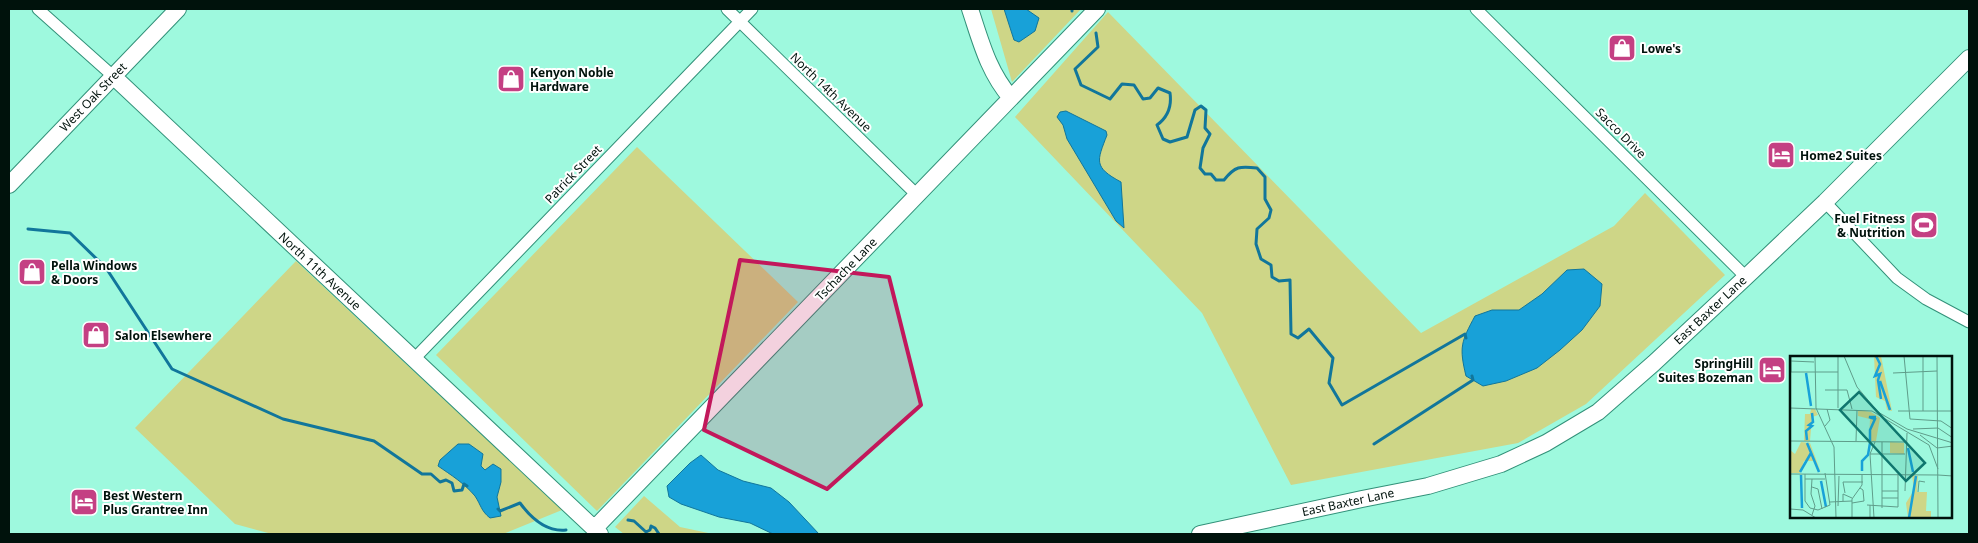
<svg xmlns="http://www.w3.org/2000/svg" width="1978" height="543" font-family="'Noto Sans',sans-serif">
<rect width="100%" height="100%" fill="#9ef9de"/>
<!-- green -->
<path fill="#ced687" d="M991,9h90l-69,73z
M1108,12l313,321 193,-107 31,-33 80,82 -139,129 -68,39 -227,42 -89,-172 -187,-196z
M637,147l161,155 -201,209 -161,-156z
M296,261l266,249 -59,24h-231l-37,-10 -100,-96z
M644,496l36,31 33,7h-89l-9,-7z"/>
<!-- water -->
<path fill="#18a1d8" stroke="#11769b" d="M1004,9h22l13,9 -4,13 -16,11 -5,-2z
M1066,111l40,20 1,4c-10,26 -14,32 14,47l3,46 -8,-7 -49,-82 -4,-14 -6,-8 3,-5z
M1584,269l18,15 -2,22 -18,24 -22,20 -23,18 -31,13 -23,5 -17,-10c-7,-29 -5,-34 9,-60l17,-6h27l23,-16 25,-24z
M458,444h11l14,10 -2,12 4,4 8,-6 8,5v13l-4,15 4,19 -11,2c-9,-7 -9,-13 -15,-22 -11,-13 -24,-21 -37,-30l2,-6z
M701,455l17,15 25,11 28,7 18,14 30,32h-46l-23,-11 -31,-6 -38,-13 -12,-7 -2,-11 23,-23z"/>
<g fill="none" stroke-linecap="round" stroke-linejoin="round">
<!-- stream -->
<path stroke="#11769b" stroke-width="3" d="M1072,11v-2
M1096,33l2,14 -23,22 6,16 29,14 12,-15 12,1 9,14 7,-1 8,-10 12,5c2,14 -2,24 -13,32l6,14 7,3 17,-5 8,-27 6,-4 5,4 -1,18 5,6 -7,14 -3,20 5,6h6l5,6h8c11,-14 16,-14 33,-12l8,9v22l6,11 -2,8 -12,11 -1,15 5,15 10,6 1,12 7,4 11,-1 1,54 7,4 11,-9 24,29 -4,25 13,22 123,-71 1,4
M28,229l42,4 36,35 66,101 111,50 91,22 48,33h9l9,8 6,-2 6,3 2,8 8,-1 2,-6 3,2
M1374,444l99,-64 -1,-4
M498,509l2,2 20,-8c11,15 27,29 46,27
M628,520l6,1 12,11 4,-2 1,-4 4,2 4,6"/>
<defs>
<path id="street" d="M38,9l75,67
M727,9l190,186
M1476,9l270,268
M1825,202l72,76 29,21 43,23
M414,359l338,-350"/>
<path id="secondary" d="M970,9c11,33 18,62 41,89
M113,76l487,458
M9,185l169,-176
M594,529l503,-520
M1200,534l162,-35 66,-13 73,-22 45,-21 52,-31 56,-49 92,-86 79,-75 144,-144"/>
</defs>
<!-- street casing -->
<use href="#street" stroke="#329179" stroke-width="13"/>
<!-- secondary casing -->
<use href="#secondary" stroke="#329179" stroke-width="18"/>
<!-- street -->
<use href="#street" stroke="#fff" stroke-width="11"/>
<!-- secondary -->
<use href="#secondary" stroke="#fff" stroke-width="16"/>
</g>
<!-- marked area -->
<path fill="#c2185b" fill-opacity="0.2" stroke="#c2185b" stroke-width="4" stroke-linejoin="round" d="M740,260l149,17 32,128 -94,84 -123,-59z"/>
<!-- icons -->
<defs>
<symbol id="shop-square" viewBox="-11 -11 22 22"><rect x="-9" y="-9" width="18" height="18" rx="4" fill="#c44083" stroke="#fff"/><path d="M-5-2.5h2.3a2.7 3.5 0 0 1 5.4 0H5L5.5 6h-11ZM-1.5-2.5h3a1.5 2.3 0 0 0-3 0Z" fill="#fff"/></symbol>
<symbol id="hotel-square" viewBox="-11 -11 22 22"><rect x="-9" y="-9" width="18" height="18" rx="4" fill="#c44083" stroke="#fff"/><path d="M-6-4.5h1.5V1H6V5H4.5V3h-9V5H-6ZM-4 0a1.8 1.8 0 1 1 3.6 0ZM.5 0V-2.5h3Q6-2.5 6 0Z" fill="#fff"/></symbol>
<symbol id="stadium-square" viewBox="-11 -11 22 22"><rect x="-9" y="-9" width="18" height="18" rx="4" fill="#c44083" stroke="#fff"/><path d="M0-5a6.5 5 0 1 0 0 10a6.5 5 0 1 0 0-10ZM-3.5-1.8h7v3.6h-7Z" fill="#fff"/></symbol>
</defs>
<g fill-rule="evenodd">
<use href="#shop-square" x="1606" y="32" width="32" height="32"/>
<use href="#shop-square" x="495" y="63" width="32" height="32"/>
<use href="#hotel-square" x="1765" y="139" width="32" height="32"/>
<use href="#stadium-square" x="1908" y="209" width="32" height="32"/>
<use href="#shop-square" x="16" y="256" width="32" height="32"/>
<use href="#shop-square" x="80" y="319" width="32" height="32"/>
<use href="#hotel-square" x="1756" y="354" width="32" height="32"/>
<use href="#hotel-square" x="68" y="486" width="32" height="32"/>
</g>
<g text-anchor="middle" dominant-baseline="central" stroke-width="4" stroke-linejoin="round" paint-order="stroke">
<!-- poi labels -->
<g font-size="12" font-weight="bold" fill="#00120c" stroke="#fff" text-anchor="start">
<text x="1641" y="48">Lowe's</text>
<text x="530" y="72">Kenyon Noble<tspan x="530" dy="14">Hardware</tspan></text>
<text x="1800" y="155">Home2 Suites</text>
<text x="1905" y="218" text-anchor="end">Fuel Fitness<tspan x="1905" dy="14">&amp; Nutrition</tspan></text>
<text x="51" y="265">Pella Windows<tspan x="51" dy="14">&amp; Doors</tspan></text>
<text x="115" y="335">Salon Elsewhere</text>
<text x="1753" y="363" text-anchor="end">SpringHill<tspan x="1753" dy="14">Suites Bozeman</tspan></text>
<text x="103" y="495">Best Western<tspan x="103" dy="14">Plus Grantree Inn</tspan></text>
</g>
<!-- street labels -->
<g font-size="12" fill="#00120c" stroke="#fff">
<text transform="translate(831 92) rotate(44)">North 14th Avenue</text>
<text transform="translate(93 97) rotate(-46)">West Oak Street</text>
<text transform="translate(1621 133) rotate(45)">Sacco Drive</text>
<text transform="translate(573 174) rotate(-46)">Patrick Street</text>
<text transform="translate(846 269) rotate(-46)">Tschache Lane</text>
<text transform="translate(320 271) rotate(43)">North 11th Avenue</text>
<text transform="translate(1710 310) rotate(-43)">East Baxter Lane</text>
<text transform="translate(1348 502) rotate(-12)">East Baxter Lane</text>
</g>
</g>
<!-- overview -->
<g transform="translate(1790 356)">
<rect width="162" height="162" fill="#9ef9de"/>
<path d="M84,0h7l11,55 -5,-1 -2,-9 -9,-4zM21,53h4l3,6 -6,2 -2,24h-6l1,-27h5zM68,54l13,2 9,6 -4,23h-7l1,-22 -12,-3zM11,86l9,1 11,30 -6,-12h-11l-4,12h-10v-23l5,4zM100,86l14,1v11l-14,-1zM122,119l6,1 -1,16h10l-1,19h5v7h-23l-2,-15 8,-13z" fill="#ced687"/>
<path fill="none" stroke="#18a1d8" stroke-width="2.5" d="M86,0l4,8 -5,12 5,-2 -2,6 3,19M16,17l5,33M90,25l10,29M17,84l-1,-9 6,-5 -3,-1 4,-3 -1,-9M80,85v-11l5,-11 -6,-2h7M17,87l12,29M118,92l5,24M72,115v-10l6,-6 2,-12M10,116l11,-19M11,119l1,33M31,125l5,26M119,162l7,-42"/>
<path fill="none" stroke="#5f9d8a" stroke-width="1" d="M1,0v16h47M25,0l1,52 18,39 2,71M54,0l13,31 21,25 29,17 46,14M114,0l6,63 31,2 12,8M133,0v55M147,0l1,162M1,5l23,1M103,17l44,-2M35,34h22l5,19M0,52l82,3 57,34 9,24M48,52v-52M108,55h39M147,55h16M35,70l5,-6 -3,-11M123,73l25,-1 15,10M130,79l17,13 16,-2M0,85l115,1M66,85l1,-31M80,98h35M0,118l148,1M15,118v27l5,7 8,2 12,-5 -5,-32M148,119l15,1M15,123h20M22,131l6,2 4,20M92,135h16M115,135l2,-58M128,136l1,-11 6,1M55,137l-2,-11h20M162,141v21M92,142h16M53,145v-7l9,4M40,146l22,-1M62,147l12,-2 -1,-11 -3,-2M77,149l31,2v-33M80,149v13h3M48,150l1,-30M92,152v-66M0,153l13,1 13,8M22,159l3,-9 -4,-12 1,-15M62,162v-19l10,-14v-11M84,162l-4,-64 5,-12"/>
<path fill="#0f766e" fill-opacity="0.15" stroke="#0f766e" stroke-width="2.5" d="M69,36l66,71 -19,18 -66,-71z"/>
<rect width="162" height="162" fill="none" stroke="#00120c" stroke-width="2.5"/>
</g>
<!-- border -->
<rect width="1978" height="543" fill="none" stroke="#00120c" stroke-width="20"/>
</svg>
